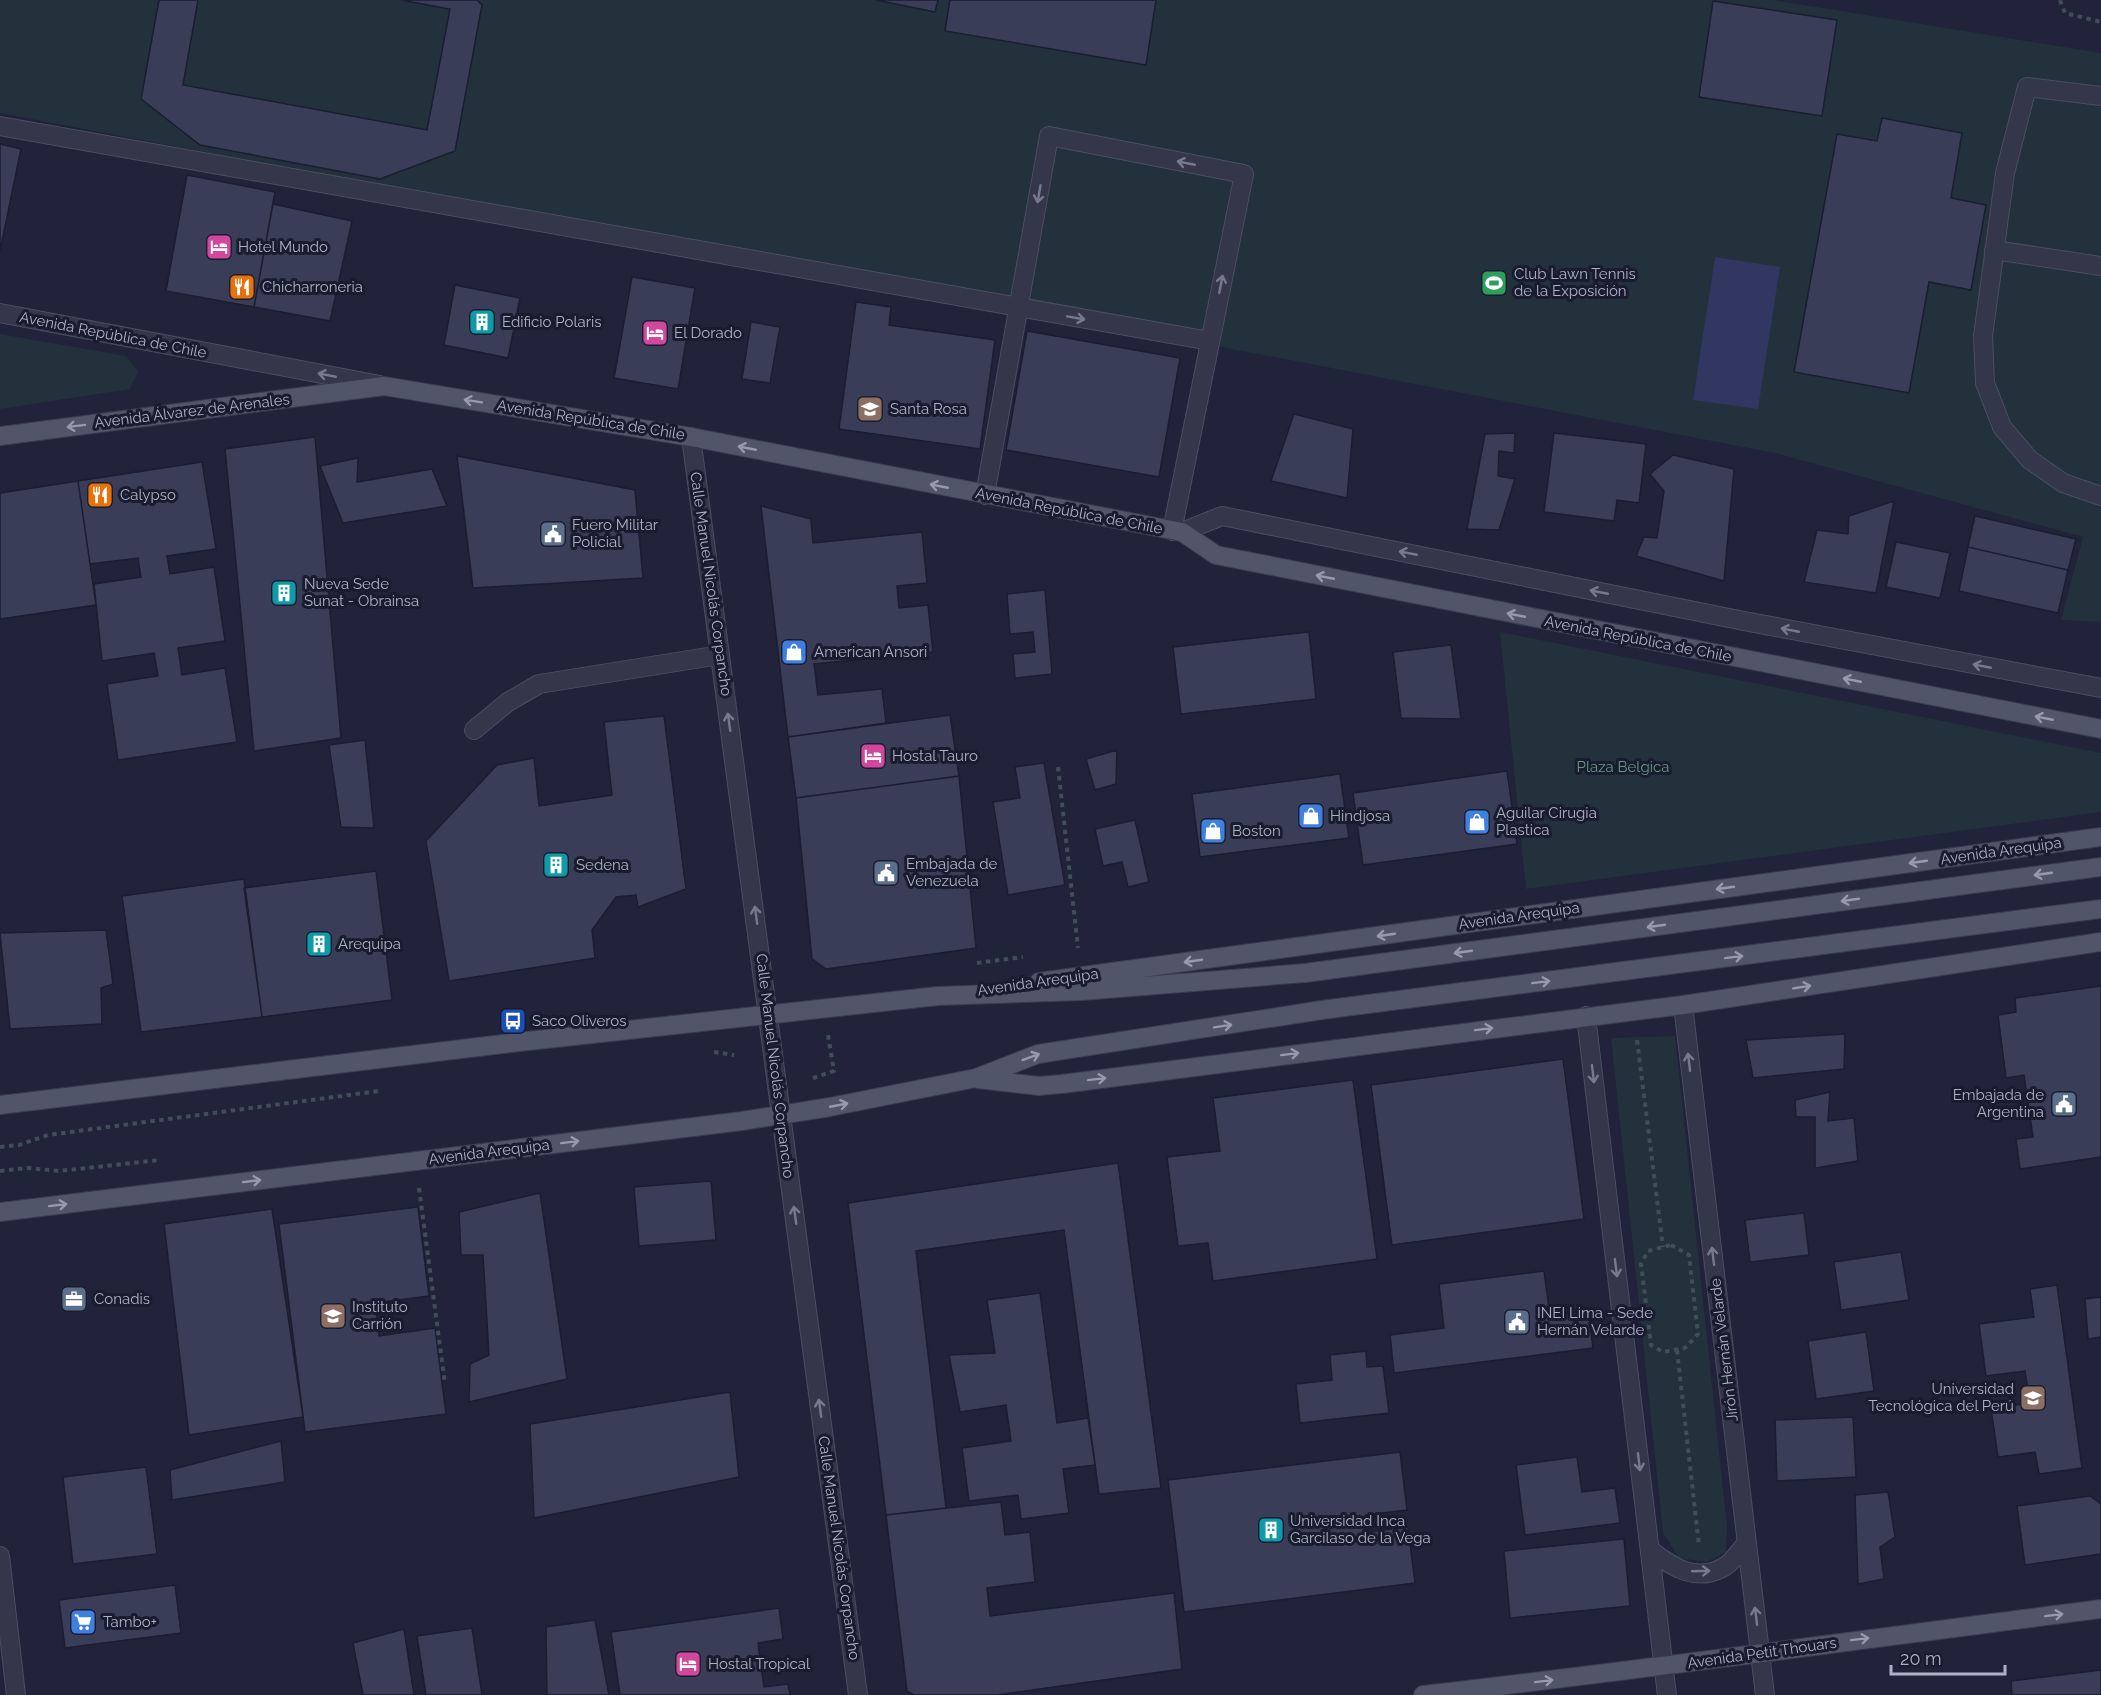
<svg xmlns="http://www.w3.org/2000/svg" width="2101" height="1695" font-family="Raleway,sans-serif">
<rect width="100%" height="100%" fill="#20233a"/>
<!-- green -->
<path fill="#22313b" d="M0,0h1774l327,53v569l-40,-2 22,-83 -308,-84 -1775,-340z
M0,334l126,22 12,16 -8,17 -130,20z
M1500,632l601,121v59l-575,77z
M1675,1036l52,490 -1,26 -20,10 -27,-4 -16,-25 -52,-495z"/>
<!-- water -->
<path fill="#313760" d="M1715,257l65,10 -22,142 -65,-9z"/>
<!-- building -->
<path fill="#393d58" stroke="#1b1e31" stroke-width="1.5" d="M159,0h39l-15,85 244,45 23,-121 -49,-9h76l5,5 -27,146 -75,28 -180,-34 -59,-46z
M876,0h62l-3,12z
M950,0h206l-10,65 -201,-34z
M1713,1l124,19 -15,96 -123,-19z
M1882,118l80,15 -11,65 35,7 -15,85 -42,-8 -20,111 -115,-21 43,-238 40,7z
M0,144l21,5 -21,102z
M187,175l88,17 -21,115 -88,-16z
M273,204l79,17 -22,100 -76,-14z
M632,277l63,11 -17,101 -64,-11z
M455,285l65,13 -12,60 -64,-13z
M856,302l35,5 -2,18 106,15 -15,109 -141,-20z
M751,322l29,5 -10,56 -28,-4z
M1027,331l153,27 -21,119 -153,-27z
M1294,414l59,15 -6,69 -76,-17z
M1515,433l-1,20 -15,-2 -1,25 17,3 -16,51 -32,-1 18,-95z
M1554,433l92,11 -7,59 -22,-3 -3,21 -70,-9z
M315,437l26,301 -87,13 -29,-302z
M1673,455l61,14 -10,112 -88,-25 8,-19 13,1 7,-47 -14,-17z
M457,456l178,34 8,88 -170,10z
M358,458l-1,24 75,-13 15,37 -104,17 -23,-57z
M202,462l14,87 -49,7 3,18 44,-7 11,74 -47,7 4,27 43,-7 12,74 -119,18 -11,-76 51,-8 -4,-23 -52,8 -8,-77 47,-7 -3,-19 -48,6 -12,-83z
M78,481l18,124 -96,14v-126z
M1894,501l-18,92 -72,-11 13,-52 31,4 1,-18z
M761,506l50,13 2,24 109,-11 5,51 -30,3 2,22 29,-3 5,47 -119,12 4,31 64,-6 4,34 -98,14z
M1975,516l101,23 -8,31 -100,-23z
M1896,542l54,11 -10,45 -54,-11z
M1968,547l100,23 -10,43 -99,-22z
M1045,590l7,84 -37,4 -2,-24 22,-2 -2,-20 -23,2 -3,-40z
M1309,632l7,67 -135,15 -8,-67z
M1451,645l10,74 -60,-1 -8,-66z
M950,715l9,61 -163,22 -8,-61z
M664,716l22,173 -48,18 -2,-12 -20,2 -24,33 3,28 -146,23 -23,-140 71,-76 37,-7 5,48 73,-11 -8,-73z
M365,740l9,88 -33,-1 -12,-82z
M1117,750l-1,34 -21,6 -9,-31z
M1044,763l21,122 -57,10 -15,-93 27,-4 -5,-31z
M1507,771l10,73 -154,21 -10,-72z
M1340,774l9,64 -149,19 -8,-63z
M959,776l17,172 -150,21 -14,-10 -16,-161z
M1135,820l14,62 -21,5 -6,-25 -19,4 -8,-37z
M376,871l16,129 -130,17 -18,-129z
M244,879l18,138 -121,15 -19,-136z
M106,930l7,54 -12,4 1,36 -92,5 -10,-96z
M2101,986v171l-81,12 -4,-30 17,-2 -9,-62 -18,3 -8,-63 18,-3 -1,-14z
M1845,1034l-1,35 -91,9 -7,-38z
M1563,1059l21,160 -192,26 -21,-160z
M1353,1080l24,179 -164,22 -5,-38 -30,3 -11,-89 53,-6 -7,-53z
M1830,1092l-2,29 26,-3 4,43 -43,7v-51h-19l-1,-17z
M1118,1163l43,325 -62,6 -35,-264 -148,21 30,257 -60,7 -38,-312z
M711,1181l5,59 -77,6 -5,-59z
M540,1193l27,186 -98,23 1,-38 19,-9 -6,-100h-22l-2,-43z
M418,1207l11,89 -54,7 4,33 56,-8 11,86 -141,18 -26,-208z
M272,1209l31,208 -114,18 -25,-211z
M1804,1213l5,42 -59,7 -5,-42z
M1901,1252l8,48 -68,10 -7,-48z
M1544,1271l6,45 38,-5 5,37 -199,25 -4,-38 54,-7 -5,-44z
M2057,1285l25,183 -43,6 -4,-22 -37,5 -7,-49 39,-5 -5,-32 -39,5 -7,-52 55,-7 -4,-28z
M1040,1293l17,130 31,-5 7,47 -32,4 6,44 -48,6 -3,-24 -49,6 -7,-53 49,-7 -5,-36 -46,7 -11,-57 46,-2 -8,-53z
M2101,1297v40l-13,2 -3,-40z
M1866,1332l8,59 -58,8 -8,-58z
M1366,1351l1,16 16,-1 6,47 -89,10 -4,-39 36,-4 -2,-25z
M730,1392l9,85 -205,41 -4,-94z
M1853,1417l3,60 -79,4 -2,-61z
M281,1441l4,41 -113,18 -2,-30z
M1400,1452l7,58 -41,5 2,17 40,-5 7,56 -231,29 -16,-132z
M1577,1457l5,35 33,-4 5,35 -95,12 -9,-70z
M146,1467l11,87 -84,10 -10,-87z
M1888,1492l7,45 -15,10 4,32 -26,5 -3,-89z
M2090,1496l11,8v50l-76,11 -8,-59z
M1001,1502l4,33 25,-3 5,50 -48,6 3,28 184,-23 8,76 -186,26h-82l-7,-4 -21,-176z
M1624,1539l6,67 -120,12 -6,-67z
M175,1585l6,48 -116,15 -6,-48z
M779,1608l4,31 -25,4 6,44 24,-3 2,11h-170l-9,-63z
M595,1620l14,75h-62l-1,-68z
M472,1628l10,67h-56l-9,-59z
M404,1629l10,66h-51l-10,-52z
M2101,1670v25h-89l-1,-14z"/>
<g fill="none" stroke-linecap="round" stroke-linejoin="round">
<defs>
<path id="minor" d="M2101,96l-74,-9 -22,86 -22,163 2,47 17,44 28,33 33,23 38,13
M0,126l1210,215
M1994,250l107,16
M0,313l380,72
M691,437l167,1258
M985,495l64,-359 195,38 -72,357
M1182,532l40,-16 522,105 357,67
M474,730l34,-28 31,-18 181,-29
M1683,1005l82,690
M1586,1016l81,679
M1650,1550c22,17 46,33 74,17 9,-5 16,-17 23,-24
M0,1556l16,139"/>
<path id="major" d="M0,436l384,-50 307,51 491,95 34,23 885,174
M1039,982l1062,-145
M978,1079l61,7 23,-2 621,-79 418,-63
M0,1105l519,-63 419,-46 144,-5 223,-18 796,-106
M0,1212l742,-91 88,-14 146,-29 62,-24 284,-44 779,-101
M1423,1695c226,-26 452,-57 678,-86"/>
</defs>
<!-- minor casing -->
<use href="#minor" stroke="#4b4e62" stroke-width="20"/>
<!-- major casing -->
<use href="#major" stroke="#3a3d51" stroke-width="20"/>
<!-- path -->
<path stroke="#3f4e58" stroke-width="4" stroke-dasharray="4.5 4.5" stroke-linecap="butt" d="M2060,0l5,13 36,9
M1058,767l20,181
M977,963l46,-6
M1637,1040l26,207
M714,1052l20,3
M813,1078l21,-7 -6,-36
M0,1147l19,-2 29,-10 331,-44
M0,1171l28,-3 31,3 101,-11
M419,1188l26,196
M1671,1245l18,10 9,79 -13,14 -22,4 -12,-7 -10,-81 7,-13z
M1677,1350l22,196"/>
<!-- minor -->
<use href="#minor" stroke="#34364a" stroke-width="18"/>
<!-- major -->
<use href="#major" stroke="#51556a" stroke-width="18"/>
</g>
<!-- one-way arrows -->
<defs><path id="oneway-shaft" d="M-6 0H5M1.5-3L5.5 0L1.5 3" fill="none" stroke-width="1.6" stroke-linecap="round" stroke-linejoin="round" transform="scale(1.5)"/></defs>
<g stroke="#77798f">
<use href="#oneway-shaft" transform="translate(1186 163) rotate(-169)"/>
<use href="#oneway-shaft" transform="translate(1039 194) rotate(100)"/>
<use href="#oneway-shaft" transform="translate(1221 284) rotate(-79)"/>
<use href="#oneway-shaft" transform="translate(1076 318) rotate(10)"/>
<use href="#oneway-shaft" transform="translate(327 375) rotate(-169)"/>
<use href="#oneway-shaft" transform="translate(1408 553) rotate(-169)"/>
<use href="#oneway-shaft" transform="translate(1599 592) rotate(-169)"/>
<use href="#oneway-shaft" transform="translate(1790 630) rotate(-169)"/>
<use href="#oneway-shaft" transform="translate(1982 666) rotate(-169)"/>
<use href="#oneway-shaft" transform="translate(729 722) rotate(-98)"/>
<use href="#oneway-shaft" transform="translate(756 915) rotate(-98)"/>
<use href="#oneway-shaft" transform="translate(1689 1062) rotate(-97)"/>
<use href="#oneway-shaft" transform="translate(1593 1074) rotate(83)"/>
<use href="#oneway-shaft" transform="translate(795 1215) rotate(-98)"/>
<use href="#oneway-shaft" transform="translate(1713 1256) rotate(-97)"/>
<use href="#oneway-shaft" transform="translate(1616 1268) rotate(83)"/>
<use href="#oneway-shaft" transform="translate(820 1408) rotate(-98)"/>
<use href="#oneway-shaft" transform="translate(1639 1462) rotate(83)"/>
<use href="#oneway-shaft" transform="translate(1701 1571) rotate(-2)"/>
<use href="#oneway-shaft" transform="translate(1756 1616) rotate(-97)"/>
</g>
<g stroke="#9799b0">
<use href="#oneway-shaft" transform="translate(473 401) rotate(-171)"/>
<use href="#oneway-shaft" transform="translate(76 426) rotate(173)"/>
<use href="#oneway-shaft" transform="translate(747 448) rotate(-169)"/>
<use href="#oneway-shaft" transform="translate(939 486) rotate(-169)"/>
<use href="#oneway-shaft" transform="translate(1325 577) rotate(-169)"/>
<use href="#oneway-shaft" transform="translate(1516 615) rotate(-169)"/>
<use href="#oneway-shaft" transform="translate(1852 680) rotate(-169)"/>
<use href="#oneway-shaft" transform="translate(2044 718) rotate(-169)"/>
<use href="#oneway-shaft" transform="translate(1918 862) rotate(172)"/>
<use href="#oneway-shaft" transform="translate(2043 874) rotate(172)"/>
<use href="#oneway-shaft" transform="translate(1725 888) rotate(172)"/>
<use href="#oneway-shaft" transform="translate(1850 900) rotate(172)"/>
<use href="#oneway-shaft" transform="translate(1656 926) rotate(172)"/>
<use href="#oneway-shaft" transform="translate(1386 935) rotate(172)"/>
<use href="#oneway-shaft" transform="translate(1463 952) rotate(172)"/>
<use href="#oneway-shaft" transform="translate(1734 957) rotate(-7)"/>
<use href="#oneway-shaft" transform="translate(1193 961) rotate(172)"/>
<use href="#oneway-shaft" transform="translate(1541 982) rotate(-7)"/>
<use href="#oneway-shaft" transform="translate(1802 987) rotate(-9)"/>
<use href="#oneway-shaft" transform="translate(1223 1026) rotate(-9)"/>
<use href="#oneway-shaft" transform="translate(1484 1029) rotate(-7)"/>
<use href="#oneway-shaft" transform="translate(1290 1054) rotate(-7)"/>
<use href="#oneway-shaft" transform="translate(1031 1057) rotate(-20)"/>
<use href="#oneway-shaft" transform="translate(1097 1079) rotate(-7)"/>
<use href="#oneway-shaft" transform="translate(839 1105) rotate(-11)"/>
<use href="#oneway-shaft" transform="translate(570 1142) rotate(-7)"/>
<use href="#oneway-shaft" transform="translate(252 1181) rotate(-7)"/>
<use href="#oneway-shaft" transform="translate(58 1205) rotate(-7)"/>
<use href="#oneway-shaft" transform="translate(2054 1615) rotate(-7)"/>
<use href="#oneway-shaft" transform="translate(1860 1639) rotate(-7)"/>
<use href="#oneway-shaft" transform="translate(1544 1681) rotate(-7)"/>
</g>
<!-- icons -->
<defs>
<symbol id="hotel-square" viewBox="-11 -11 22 22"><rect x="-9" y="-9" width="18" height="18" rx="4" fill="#d1479c" stroke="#191c2f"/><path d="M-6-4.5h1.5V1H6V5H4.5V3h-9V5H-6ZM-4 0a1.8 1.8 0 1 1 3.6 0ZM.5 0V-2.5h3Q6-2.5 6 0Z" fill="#fff"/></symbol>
<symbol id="stadium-square" viewBox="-11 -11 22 22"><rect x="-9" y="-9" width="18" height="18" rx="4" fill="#2e9e5b" stroke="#191c2f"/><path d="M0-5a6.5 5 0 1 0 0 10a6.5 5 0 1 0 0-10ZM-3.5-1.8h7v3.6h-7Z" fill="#fff"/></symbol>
<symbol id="restaurant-square" viewBox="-11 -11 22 22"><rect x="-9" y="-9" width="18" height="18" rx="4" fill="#e8710a" stroke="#191c2f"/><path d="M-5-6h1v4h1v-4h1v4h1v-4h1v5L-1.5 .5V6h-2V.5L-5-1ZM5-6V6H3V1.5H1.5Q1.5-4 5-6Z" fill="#fff"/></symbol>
<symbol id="building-square" viewBox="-11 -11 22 22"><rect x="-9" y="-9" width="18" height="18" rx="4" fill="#0f9aa8" stroke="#191c2f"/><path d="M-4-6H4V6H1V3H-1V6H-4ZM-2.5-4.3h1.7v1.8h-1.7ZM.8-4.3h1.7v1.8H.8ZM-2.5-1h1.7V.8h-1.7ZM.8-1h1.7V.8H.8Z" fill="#fff"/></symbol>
<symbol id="school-square" viewBox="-11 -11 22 22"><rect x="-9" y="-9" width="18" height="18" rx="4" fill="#8d6e63" stroke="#191c2f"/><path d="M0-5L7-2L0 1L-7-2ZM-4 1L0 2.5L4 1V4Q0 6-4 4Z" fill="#fff"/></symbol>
<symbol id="civic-square" viewBox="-11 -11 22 22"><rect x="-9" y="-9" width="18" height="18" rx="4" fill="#5c6f8a" stroke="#191c2f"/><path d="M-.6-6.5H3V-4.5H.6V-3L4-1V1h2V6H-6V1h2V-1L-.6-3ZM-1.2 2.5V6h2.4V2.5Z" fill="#fff"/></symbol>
<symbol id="shop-square" viewBox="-11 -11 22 22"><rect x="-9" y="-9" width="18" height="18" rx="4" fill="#3f7fe0" stroke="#191c2f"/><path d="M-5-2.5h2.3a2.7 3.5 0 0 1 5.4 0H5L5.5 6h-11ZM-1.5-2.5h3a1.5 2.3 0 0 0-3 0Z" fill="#fff"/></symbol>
<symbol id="bus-square" viewBox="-11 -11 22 22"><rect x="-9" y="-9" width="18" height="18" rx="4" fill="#1a4fb4" stroke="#191c2f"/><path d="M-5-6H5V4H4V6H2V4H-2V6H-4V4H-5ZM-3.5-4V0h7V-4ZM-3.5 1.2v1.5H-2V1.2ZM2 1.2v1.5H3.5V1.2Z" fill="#fff"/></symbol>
<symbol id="office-square" viewBox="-11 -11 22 22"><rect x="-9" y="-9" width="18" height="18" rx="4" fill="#5c6f8a" stroke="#191c2f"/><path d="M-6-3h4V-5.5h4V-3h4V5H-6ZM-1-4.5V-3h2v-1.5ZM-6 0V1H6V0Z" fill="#fff"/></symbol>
<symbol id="university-square" viewBox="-11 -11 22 22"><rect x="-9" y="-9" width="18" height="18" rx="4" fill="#8d6e63" stroke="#191c2f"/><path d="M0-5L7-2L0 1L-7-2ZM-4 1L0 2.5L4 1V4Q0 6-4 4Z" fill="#fff"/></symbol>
<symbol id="supermarket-square" viewBox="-11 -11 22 22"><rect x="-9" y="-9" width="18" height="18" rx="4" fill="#3f7fe0" stroke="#191c2f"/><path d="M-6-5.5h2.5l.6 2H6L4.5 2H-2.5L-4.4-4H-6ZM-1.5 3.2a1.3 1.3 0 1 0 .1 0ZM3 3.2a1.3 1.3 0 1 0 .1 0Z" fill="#fff"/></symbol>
</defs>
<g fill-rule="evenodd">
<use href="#hotel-square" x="204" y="232" width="30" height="30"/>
<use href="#stadium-square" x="1479" y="268" width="30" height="30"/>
<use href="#restaurant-square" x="227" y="272" width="30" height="30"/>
<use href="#building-square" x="467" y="307" width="30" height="30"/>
<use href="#hotel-square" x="640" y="318" width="30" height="30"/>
<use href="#school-square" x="855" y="394" width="30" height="30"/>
<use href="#restaurant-square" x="85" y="480" width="30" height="30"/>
<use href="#civic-square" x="538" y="519" width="30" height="30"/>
<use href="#building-square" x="269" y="578" width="30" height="30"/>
<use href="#shop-square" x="779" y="637" width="30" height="30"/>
<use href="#hotel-square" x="858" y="741" width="30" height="30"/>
<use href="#shop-square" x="1296" y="801" width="30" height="30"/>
<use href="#shop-square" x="1462" y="807" width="30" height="30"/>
<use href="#shop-square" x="1198" y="816" width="30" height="30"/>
<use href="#building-square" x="541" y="850" width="30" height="30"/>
<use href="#civic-square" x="871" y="858" width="30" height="30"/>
<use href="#building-square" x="304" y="929" width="30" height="30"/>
<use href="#bus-square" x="498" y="1006" width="30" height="30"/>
<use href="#civic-square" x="2049" y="1089" width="30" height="30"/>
<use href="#office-square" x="59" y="1284" width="30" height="30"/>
<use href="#university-square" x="318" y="1301" width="30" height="30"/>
<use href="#civic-square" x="1502" y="1307" width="30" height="30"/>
<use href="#university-square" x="2018" y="1383" width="30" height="30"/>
<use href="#building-square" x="1256" y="1515" width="30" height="30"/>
<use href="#supermarket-square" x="68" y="1607" width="30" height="30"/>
<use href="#hotel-square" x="673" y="1649" width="30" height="30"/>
</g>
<g text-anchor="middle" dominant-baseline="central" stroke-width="6" stroke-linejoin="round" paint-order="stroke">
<!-- poi labels -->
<g font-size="15" fill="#aeb0c7" stroke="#191c2f" text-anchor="start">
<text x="238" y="247">Hotel Mundo</text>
<text x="1514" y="274">Club Lawn Tennis<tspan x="1514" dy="17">de la Exposición</tspan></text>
<text x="262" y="287">Chicharroneria</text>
<text x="502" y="322">Edificio Polaris</text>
<text x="674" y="333">El Dorado</text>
<text x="890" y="409">Santa Rosa</text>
<text x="120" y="495">Calypso</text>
<text x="572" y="525">Fuero Militar<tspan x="572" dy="17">Policial</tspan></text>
<text x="304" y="584">Nueva Sede<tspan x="304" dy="17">Sunat - Obrainsa</tspan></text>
<text x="814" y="652">American Ansori</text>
<text x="892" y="756">Hostal Tauro</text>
<text x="1496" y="813">Aguilar Cirugia<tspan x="1496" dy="17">Plastica</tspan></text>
<text x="1330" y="816">Hindjosa</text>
<text x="1232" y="831">Boston</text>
<text x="906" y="864">Embajada de<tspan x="906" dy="17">Venezuela</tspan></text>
<text x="576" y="865">Sedena</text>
<text x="338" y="944">Arequipa</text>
<text x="532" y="1021">Saco Oliveros</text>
<text x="2044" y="1095" text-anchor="end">Embajada de<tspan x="2044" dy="17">Argentina</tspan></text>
<text x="94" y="1299">Conadis</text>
<text x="352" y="1307">Instituto<tspan x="352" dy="17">Carrión</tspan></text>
<text x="1537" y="1313">INEI Lima - Sede<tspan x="1537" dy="17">Hernán Velarde</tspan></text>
<text x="2014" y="1389" text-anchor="end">Universidad<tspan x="2014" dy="17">Tecnológica del Perú</tspan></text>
<text x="1290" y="1521">Universidad Inca<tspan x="1290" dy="17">Garcilaso de la Vega</tspan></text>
<text x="103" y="1622">Tambo+</text>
<text x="708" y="1664">Hostal Tropical</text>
</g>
<!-- street labels -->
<g font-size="15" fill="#aeb0c7" stroke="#191c2f">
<text transform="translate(113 335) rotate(11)">Avenida República de Chile</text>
<text transform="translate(192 411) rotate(-7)">Avenida Álvarez de Arenales</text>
<text transform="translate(591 420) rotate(9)">Avenida República de Chile</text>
<text transform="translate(1069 511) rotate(11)">Avenida República de Chile</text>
<text transform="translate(711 584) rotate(82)">Calle Manuel Nicolás Corpancho</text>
<text transform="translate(1638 639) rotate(11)">Avenida República de Chile</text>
<text transform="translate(2001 851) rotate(-8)">Avenida Arequipa</text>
<text transform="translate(1519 916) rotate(-8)">Avenida Arequipa</text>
<text transform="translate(1038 982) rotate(-8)">Avenida Arequipa</text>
<text transform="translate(775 1066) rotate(83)">Calle Manuel Nicolás Corpancho</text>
<text transform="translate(489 1152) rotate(-7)">Avenida Arequipa</text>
<text transform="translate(1724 1350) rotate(-97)">Jirón Hernán Velarde</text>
<text transform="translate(839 1548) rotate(82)">Calle Manuel Nicolás Corpancho</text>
<text transform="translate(1762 1653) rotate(-8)">Avenida Petit Thouars</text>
</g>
<!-- park labels -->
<g font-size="15" fill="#64987f" stroke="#191c2f">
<text x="1623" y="767">Plaza Belgica</text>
</g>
</g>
<!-- scale -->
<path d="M1891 1665v9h114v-9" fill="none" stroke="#aeb0c7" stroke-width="3"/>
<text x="1900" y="1665" font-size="18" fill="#aeb0c7" stroke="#191c2f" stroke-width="4.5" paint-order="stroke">20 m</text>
</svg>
